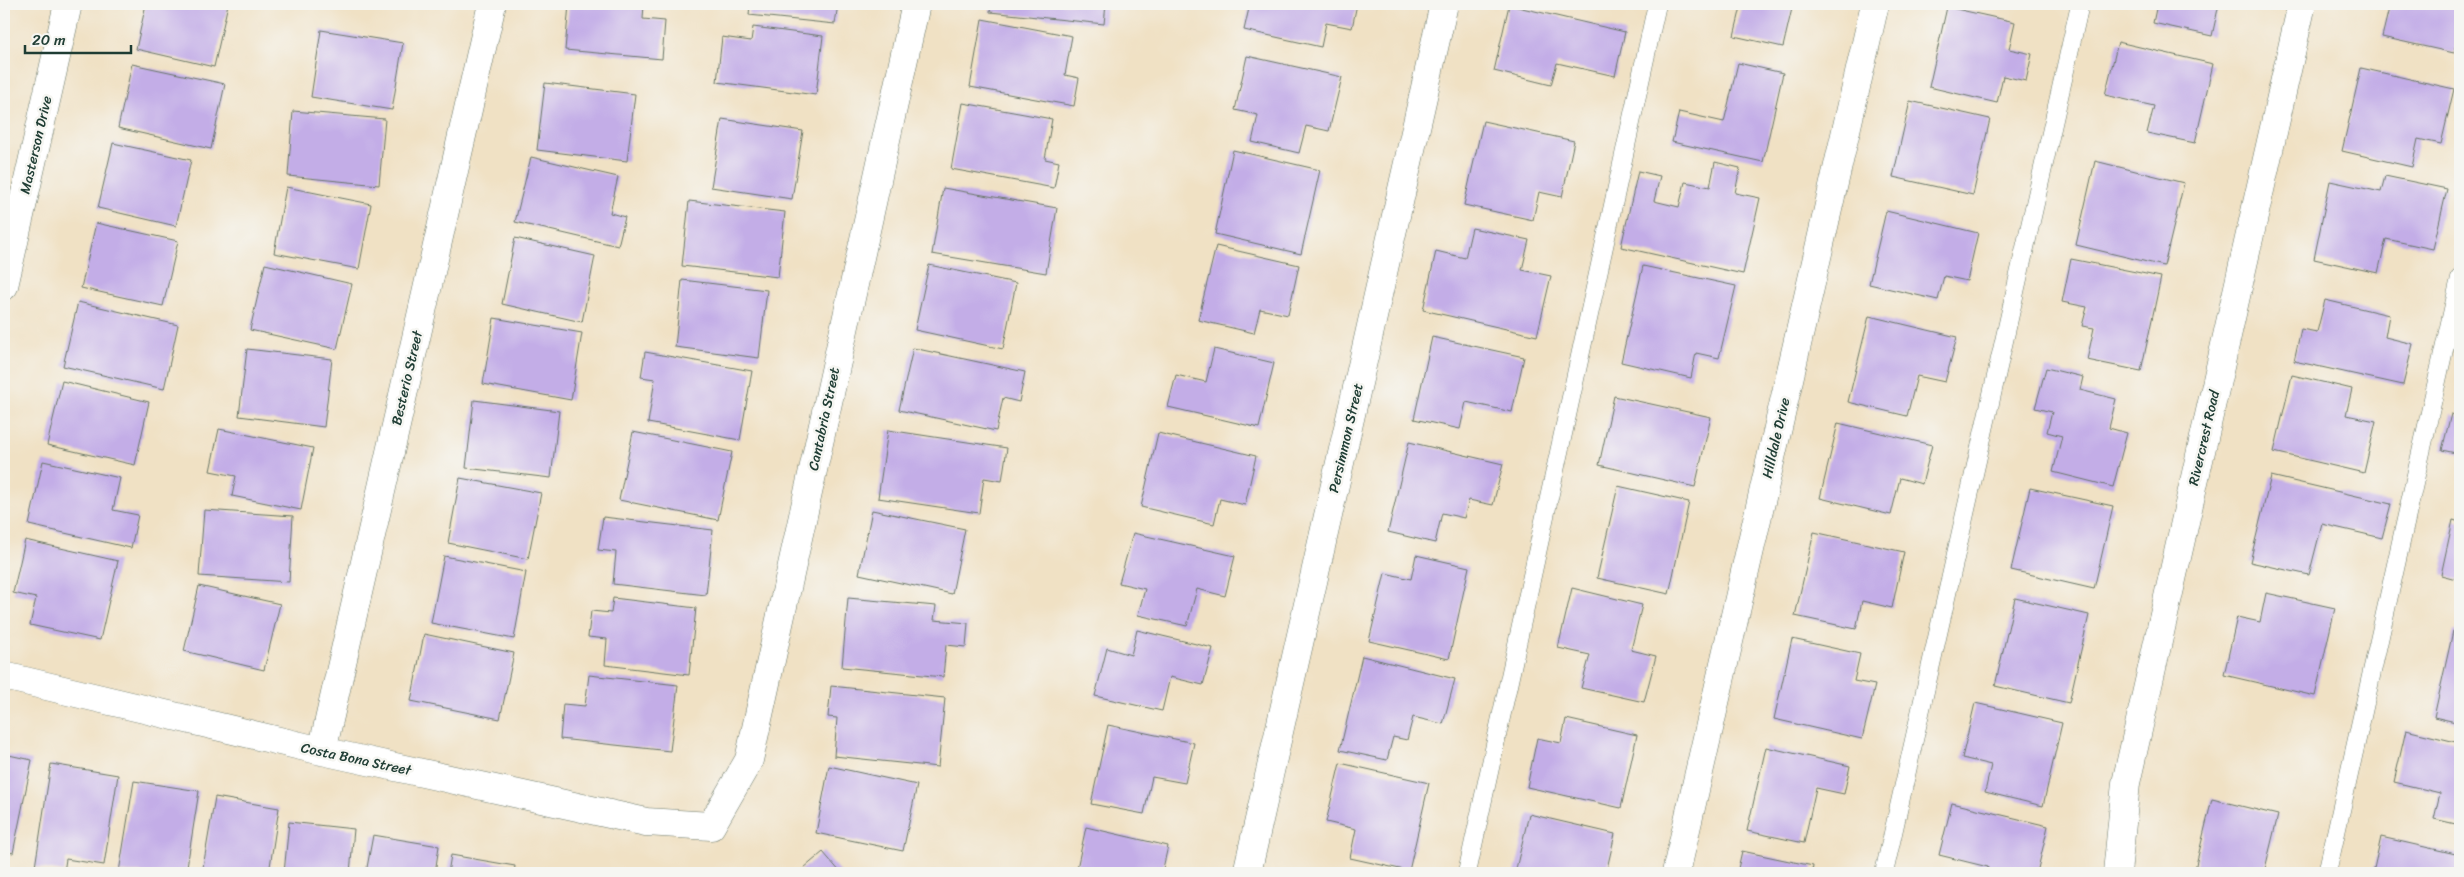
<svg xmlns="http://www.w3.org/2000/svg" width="2464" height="877" font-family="Sriracha,sans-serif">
<rect width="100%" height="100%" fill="#f6f6f2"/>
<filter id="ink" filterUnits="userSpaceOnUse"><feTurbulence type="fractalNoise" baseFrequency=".02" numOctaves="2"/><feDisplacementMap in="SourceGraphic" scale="10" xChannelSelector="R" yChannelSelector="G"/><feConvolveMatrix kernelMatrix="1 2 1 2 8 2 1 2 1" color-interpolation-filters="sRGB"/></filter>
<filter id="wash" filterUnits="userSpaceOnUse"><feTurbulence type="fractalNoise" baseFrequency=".0096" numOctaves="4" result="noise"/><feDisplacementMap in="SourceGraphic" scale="20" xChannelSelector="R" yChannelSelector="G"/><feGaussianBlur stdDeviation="1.12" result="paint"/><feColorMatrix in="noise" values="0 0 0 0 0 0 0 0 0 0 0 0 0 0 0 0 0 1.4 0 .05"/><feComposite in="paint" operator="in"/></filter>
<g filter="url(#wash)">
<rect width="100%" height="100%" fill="#f0e1c4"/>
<g id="blocks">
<!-- building -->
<path fill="#c3ade7" d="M146,4h82l-14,63 -78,-18z
M569,4h75l-1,15 22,2 -3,38 -97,-9z
M750,4h88l-3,20 -86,-9z
M991,4h115l-2,20 -114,-12z
M1250,4h107l-5,24 -26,-5 -5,24 -77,-17z
M1732,4h61l-10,43 -49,-11 7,-29z
M2157,4h62l-7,32 -59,-13z
M2390,4h70v22l-6,27 -72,-16z
M1509,5l116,27 -10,44 -58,-13 -6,22 -57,-14z
M1947,7l68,15 -6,27 23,5 -6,27 -23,-5 -6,27 -68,-16z
M982,19l90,17 -7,39 14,3 -5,28 -104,-19z
M753,27l70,9 -7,59 -99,-13 5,-45 29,4z
M321,30l82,13 -11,67 -81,-13z
M2118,42l95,22 -18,79 -48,-10 7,-27 -49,-11z
M1247,56l95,21 -13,54 -23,-5 -7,27 -47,-11 6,-27 -23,-5z
M1738,63l45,10 -20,89 -91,-20 7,-30 45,10z
M132,64l93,20 -14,65 -93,-21z
M2361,68l93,21 -13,55 -23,-5 -6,28 -70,-16z
M545,83l90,11 -8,67 -90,-11z
M1910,101l80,18 -17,76 -80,-18z
M963,103l89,16 -7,40 14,3 -5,26 -103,-19z
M293,111l92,8 -6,66 -91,-9z
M722,119l81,12 -11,68 -81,-12z
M1483,121l91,20 -12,56 -23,-5 -6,28 -69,-15z
M113,143l78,17 -15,66 -78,-18z
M1233,150l87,20 -19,84 -86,-20z
M531,157l87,20 -8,36 15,4 -7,29 -103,-24z
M2095,161l89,22 -20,83 -88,-21z
M1715,162l25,6 -5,25 25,5 -17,76 -122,-27 17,-76 22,5 -6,25 25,6 6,-25 25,5z
M2385,176l62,13 -14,60 -47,-10 -8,34 -64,-14 16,-78 51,11z
M286,187l85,17 -12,65 -85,-16z
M943,188l114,20 -11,65 -114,-19z
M689,201l96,11 -7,65 -96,-11z
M1886,211l92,22 -11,48 -23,-5 -6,24 -69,-16z
M96,223l82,18 -15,65 -82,-18z
M1472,228l57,12 -7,30 29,6 -14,60 -114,-26 13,-59 29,7z
M515,238l80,18 -13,66 -80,-18z
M1216,246l83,19 -11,50 -28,-6 -6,24 -56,-13z
M2071,259l90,18 -20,94 -54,-11 7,-32 -12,-2 5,-19 -25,-5z
M265,264l87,20 -15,65 -87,-19z
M929,265l87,18 -13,66 -88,-19z
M1643,266l93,20 -17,72 -23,-5 -5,25 -70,-16z
M682,280l85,10 -8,68 -84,-11z
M2325,300l64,15 -4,22 28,7 -10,41 -109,-24 7,-32 16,3z
M78,302l100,23 -14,64 -101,-23z
M1869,316l88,21 -12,45 -28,-6 -10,40 -59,-14z
M494,318l88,15 -11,67 -88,-16z
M1432,337l92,20 -12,55 -46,-10 -6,27 -46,-10z
M913,348l112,24 -6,30 -16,-4 -7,33 -97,-21z
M247,349l85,10 -8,68 -85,-11z
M1214,349l60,14 -15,65 -91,-21 8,-32 30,7z
M645,352l107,19 -12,69 -92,-17 7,-44 -14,-2z
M2046,368l37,9 -3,13 36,9 -7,29 18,5 -14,54 -60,-15 9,-36 -15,-4 5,-20 -17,-4z
M2292,375l60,14 -6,26 30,6 -12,52 -90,-21z
M62,381l87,21 -14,63 -88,-20z
M1614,396l97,21 -16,70 -96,-22z
M474,400l85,11 -8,67 -85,-10z
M2451,414l9,2v38l-18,-4z
M1838,423l94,22 -10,39 -22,-6 -9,37 -71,-17z
M219,429l94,19 -12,62 -69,-14 4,-20 -26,-5z
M888,430l119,18 -5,33 -18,-3 -5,35 -101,-15z
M633,432l99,20 -14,68 -99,-20z
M1158,433l98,23 -11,49 -25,-6 -6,25 -73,-17z
M1409,442l94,22 -10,41 -24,-5 -5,18 -22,-5 -7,30 -47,-11z
M43,461l77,17 -7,32 25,5 -7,33 -102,-23z
M2271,476l120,28 -9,34 -60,-14 -13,51 -59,-13z
M460,478l81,15 -13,66 -80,-16z
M1618,486l71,16 -20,92 -72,-16z
M2030,488l83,18 -19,83 -83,-19z
M204,510l89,6 -4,66 -90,-6z
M872,510l93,19 -13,65 -93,-20z
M603,517l110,13 -7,65 -93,-11 3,-32 -18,-2z
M2453,520l7,2v58l-19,-5z
M1814,532l90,20 -12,56 -30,-7 -6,28 -61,-13z
M1133,533l102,23 -10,40 -28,-7 -10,37 -49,-11 7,-26 -26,-6z
M25,540l93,21 -18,79 -70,-15 6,-27 -23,-5z
M1416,555l53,12 -20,92 -80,-18 16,-68 26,6z
M444,556l82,16 -12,67 -83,-16z
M199,586l81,18 -16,66 -80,-19z
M1572,588l70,17 -11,45 25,6 -12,46 -63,-14 9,-33 -32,-7z
M2266,593l69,15 -20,88 -91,-21 13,-58 23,5z
M613,598l83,10 -7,67 -84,-10 2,-26 -19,-2 3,-26 20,2z
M848,598l88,8 -2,14 34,3 -2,24 -20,-2 -3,32 -101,-10z
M2015,598l74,17 -20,88 -74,-17z
M1137,630l76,18 -10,37 -33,-8 -8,34 -67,-15 12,-48 24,7z
M2453,631l7,1v91l-26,-6z
M424,634l90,19 -14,66 -89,-18z
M1792,639l68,15 -6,27 21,4 -13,54 -88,-20z
M1362,656l93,23 -12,45 -30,-7 -6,23 -14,-3 -6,23 -47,-10z
M589,675l89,10 -8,66 -110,-12 3,-35 22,2z
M831,686l114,12 -7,69 -104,-11 3,-38 -9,-1z
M1975,703l87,20 -19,83 -58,-14 6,-27 -29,-7z
M1566,719l71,16 -16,73 -94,-21 10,-49 24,5z
M1108,725l86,18 -9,40 -33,-6 -8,37 -53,-10z
M2406,730l54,13v82l-26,-6 6,-26 -46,-11z
M1766,747l84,19 -6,28 -28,-6 -12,55 -57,-12z
M4,754l28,6 -19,93 -9,-2z
M1340,763l89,20 -20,88 -59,-13 6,-29 -30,-7z
M51,764l67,11 -14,90 -38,-6 -2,13 -29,-5z
M829,766l88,19 -14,66 -87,-18z
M134,781l65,10 -13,82 -67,-1z
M215,797l64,11 -10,65h-67z
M2212,799l66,16 -14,58h-70z
M1952,803l96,23 -11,47h-51l2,-6 -49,-12z
M1529,814l86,20 -9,39h-91z
M289,822l65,7 -4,44h-66z
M1086,827l82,19 -6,27h-86z
M373,835l66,11 -4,27h-69z
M2381,837l79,18v18h-87z
M1742,851l71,15 -1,7h-75z
M823,852l18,21h-43z
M451,855l64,11 -1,7h-66z"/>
</g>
</g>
<g filter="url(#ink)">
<use href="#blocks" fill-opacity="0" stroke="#687666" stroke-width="1"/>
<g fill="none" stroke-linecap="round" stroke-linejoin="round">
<defs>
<path id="service" d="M1467,873l190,-869
M1884,873l196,-869
M2327,873l133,-595"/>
<path id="minor" d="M4,286l64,-282
M4,676l318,75 324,71 65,4 38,-66 167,-756
M322,751l170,-747
M1247,873l197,-869
M1676,873l199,-869
M2117,873l9,-90 176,-779"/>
</defs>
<!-- service casing -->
<use href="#service" stroke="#687666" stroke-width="19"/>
<!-- minor casing -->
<use href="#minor" stroke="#687666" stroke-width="29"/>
<!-- service -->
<use href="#service" stroke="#fff" stroke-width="18"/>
<!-- minor -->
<use href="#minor" stroke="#fff" stroke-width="28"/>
</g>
</g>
<g text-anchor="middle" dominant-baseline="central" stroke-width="5" stroke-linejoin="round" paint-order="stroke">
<!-- street labels -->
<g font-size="14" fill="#1f3d34" stroke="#f6f6f2">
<text transform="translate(36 145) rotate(-77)">Masterson Drive</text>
<text transform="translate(407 378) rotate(-77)">Besterio Street</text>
<text transform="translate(824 419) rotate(-78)">Cantabria Street</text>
<text transform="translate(1346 438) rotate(-77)">Persimmon Street</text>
<text transform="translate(1776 438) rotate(-77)">Hilldale Drive</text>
<text transform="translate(2204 438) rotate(-77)">Rivercrest Road</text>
<text transform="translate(356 759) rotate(12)">Costa Bona Street</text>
</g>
</g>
<!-- margin -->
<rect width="2464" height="877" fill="none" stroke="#f6f6f2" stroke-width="20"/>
<!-- scale -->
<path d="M25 45v8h106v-8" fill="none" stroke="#1f3d34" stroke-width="2.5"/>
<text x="32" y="45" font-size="15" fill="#1f3d34" stroke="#f6f6f2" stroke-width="4" paint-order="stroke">20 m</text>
</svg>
